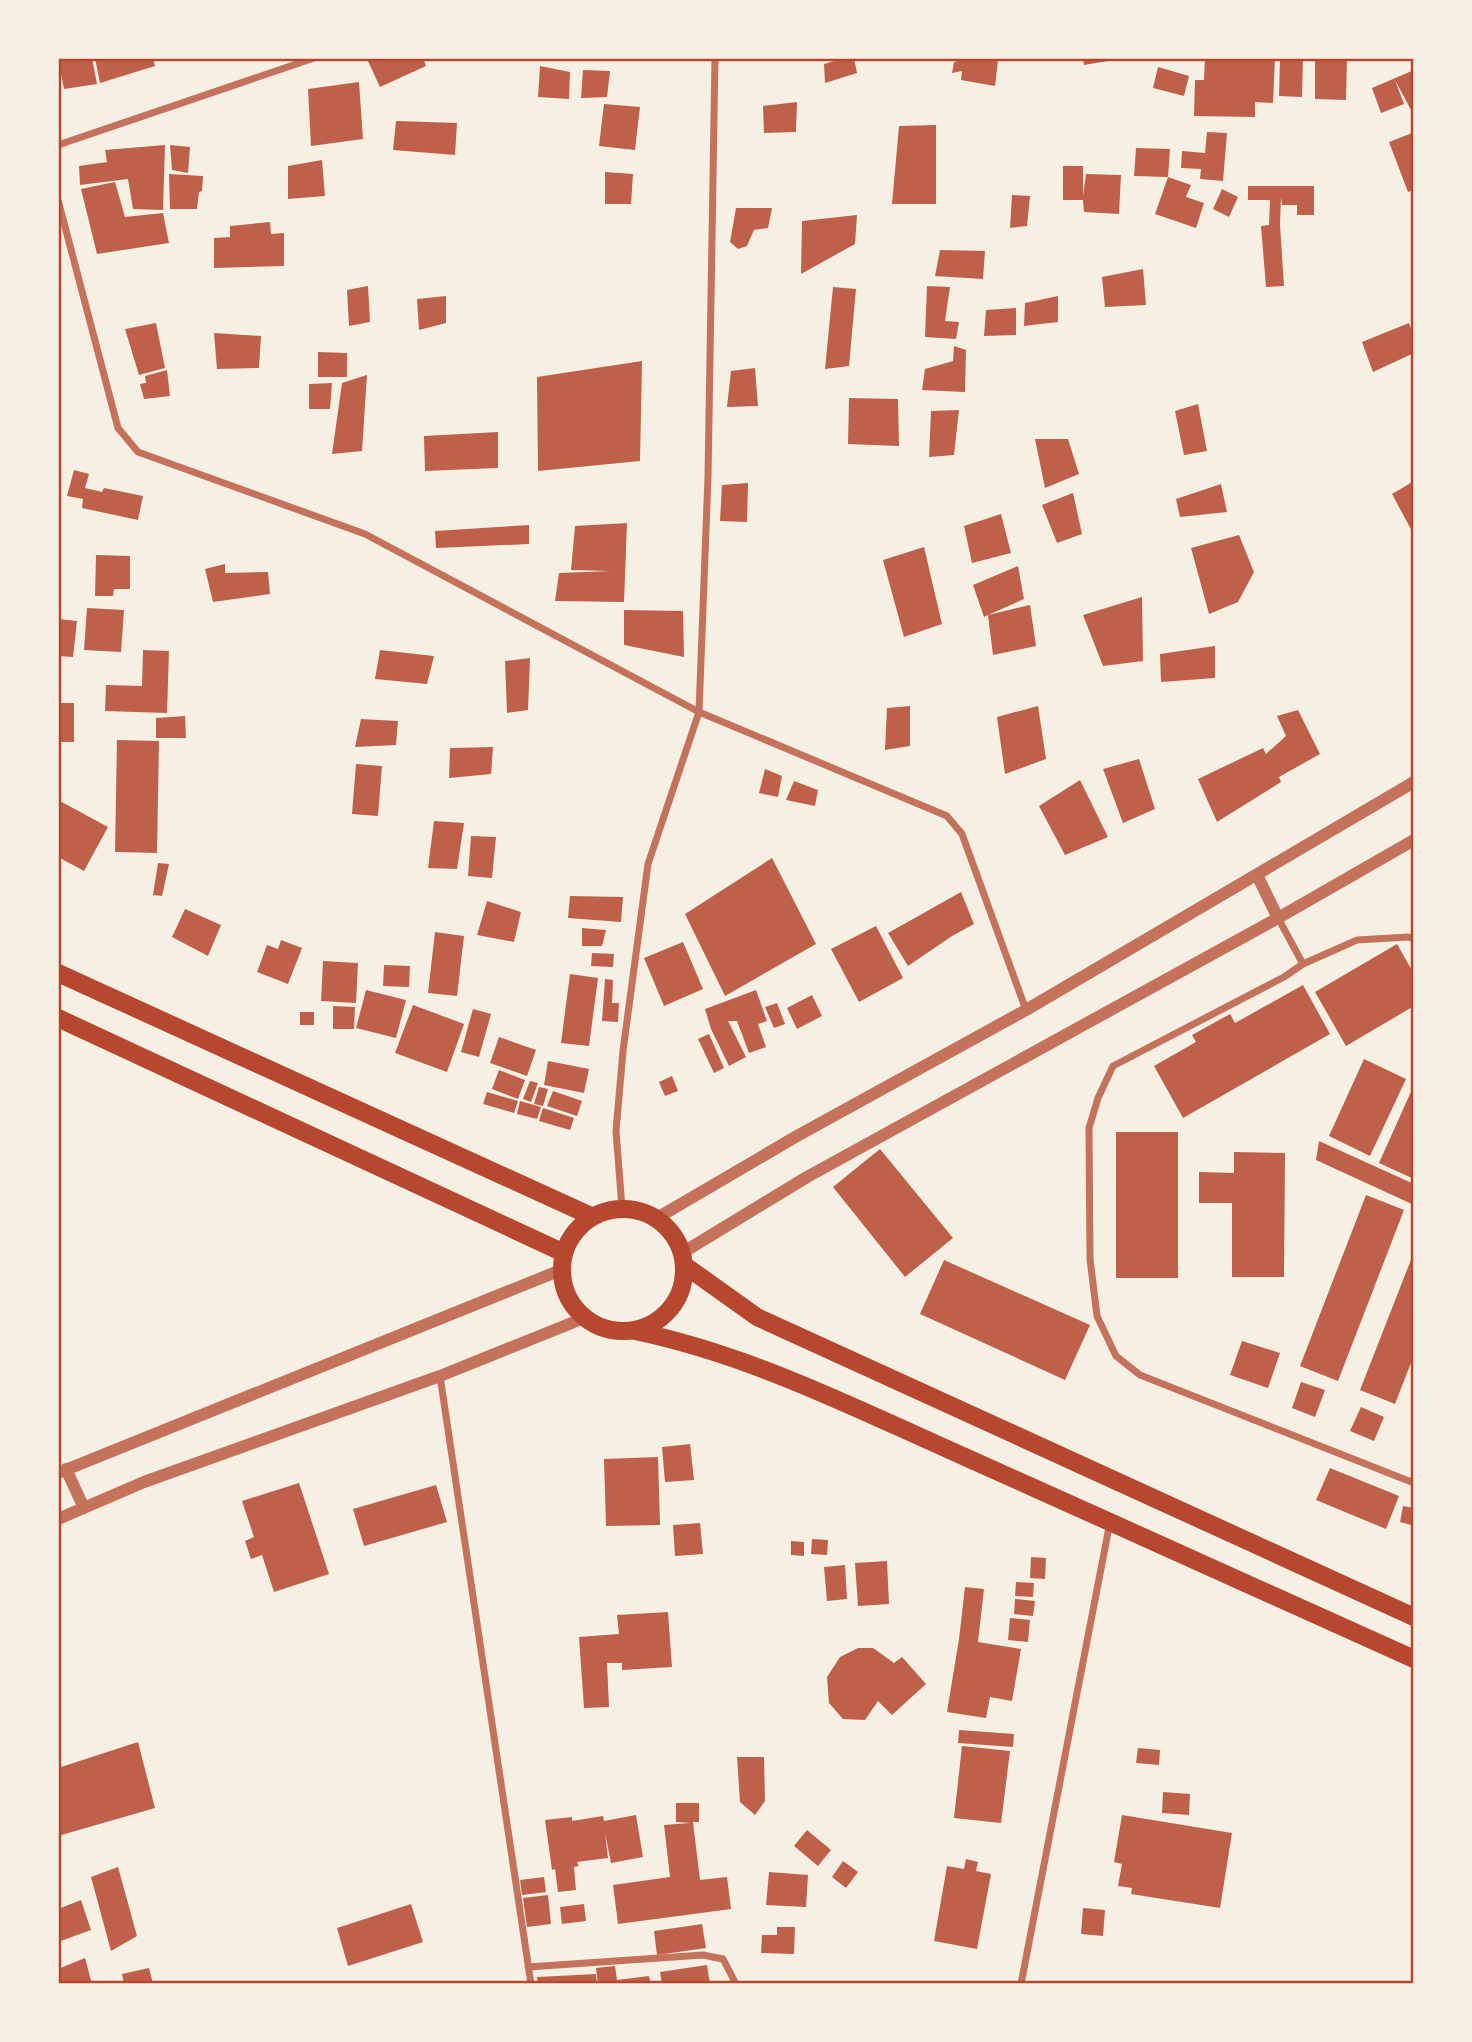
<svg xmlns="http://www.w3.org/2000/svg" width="1472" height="2042" font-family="'DejaVu Sans',sans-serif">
<rect width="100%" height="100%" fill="#f6efe4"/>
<!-- building -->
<path fill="#bf614a" d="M58,58h34l5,26 -33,5z
M95,58h58l2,8 -55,17z
M370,58h53l3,8 -46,21 -13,-28z
M844,58h10l3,15 -32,10 -1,-19z
M969,58l29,3 -3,25 -34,-6 1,-9 -10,2 2,-11z
M1083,58h36l1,1 -36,6z
M1205,58h70l-2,45 -18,-1v15l-61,-1 1,-36h9z
M1280,58h23l-1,39 -23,-1z
M1315,58h32l-1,42 -31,-1z
M540,66l30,6 -1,27 -31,-2z
M1158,67l31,9 -5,20 -31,-8z
M583,70l27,1 -3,26 -26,1z
M1414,70v39l-3,1 -16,-30 9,24 -23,9 -9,-25z
M359,82l4,57 -52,7 -3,-57z
M797,102l-1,30 -32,1 -1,-27z
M604,104l36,3 -5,43 -36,-4z
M396,121l61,2 -2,32 -62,-5z
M936,125v79h-44l7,-78z
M1207,132l20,1 -4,48 -23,-2 1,-10 -20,-1 1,-17 23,2z
M1412,133l2,5v52l-6,2 -19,-50z
M165,145l-2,65 -30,-1 -5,-30 -48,6 -1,-19 28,-4 -2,-12z
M170,145l20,2 -2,26 -16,-3z
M1136,148l34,1 -2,28 -34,-1z
M322,160l3,36 -37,3v-33z
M1063,166h20v30l3,-22 35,1 -2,39 -35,-2 -1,-12h-20z
M605,172l28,2 -2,30h-26z
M169,174l34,2 -1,15 -3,1 -2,17h-27z
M1168,177l23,8 -5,12 18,6 -8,25 -41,-14z
M115,182l10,35 38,-4 6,30 -72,11 -16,-65z
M1248,186h66v29h-17v-10h-15l-1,-8 -1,28 4,61 -18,1 -5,-61 8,-1 1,-25h-22z
M1222,189l16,8 -9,20 -16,-8z
M1012,195l18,1 -3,30 -17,2z
M736,208h36l-4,20 -14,2 -7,16 -9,3 -8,-7z
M857,215l-2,29 -54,30 1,-53z
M270,222l1,12 13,-1v33l-70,2v-30l16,-1v-11z
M940,250l45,1 -2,28 -48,-3z
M1143,269l3,36 -41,2 -3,-30z
M368,286l2,36 -21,4 -2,-36z
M927,286l23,1 -5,34 14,1 -3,17 -31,-2z
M833,287l23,2 -7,77 -24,3z
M446,296v27l-27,7 -2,-31z
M1058,296v26l-34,4 1,-23z
M1016,308v27l-32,1 2,-26z
M156,323l9,45 -26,7 -14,-46z
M1409,323l5,16v14l-41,19 -11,-30z
M214,333l47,3 -2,32 -42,1z
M954,346l12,4 -1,42 -43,-2 3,-21 28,-8z
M318,352l29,1v24h-29z
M642,361l-2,100 -102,10 -1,-94z
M755,368l3,38 -31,1 4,-36z
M167,370l3,26 -26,3 -4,-15 6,-1 -1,-7z
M367,375l-5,76 -30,3 10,-71z
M332,383l-2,26h-21v-25z
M849,398l49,1 1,47 -51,-2z
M1198,404l9,47 -23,4 -9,-44z
M959,410l-5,45 -25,2 2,-46z
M498,432v36l-73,3 -1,-35z
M1035,439h33l11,35 -34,14z
M74,470l15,4 -4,14 17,4 2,-4 39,8 -5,24 -56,-12 1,-9 -16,-3z
M1414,481v54l-22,-41z
M748,483l-1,39 -27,-1 2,-36z
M1221,484l6,28 -47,5 -4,-18z
M1073,493l9,41 -25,9 -15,-38z
M1001,514l10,39 -39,10 -8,-37z
M627,523l-3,79 -69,-1 4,-28 52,-2 -40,-1 4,-44z
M529,525v19l-93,4 -1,-17z
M1239,535l15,37 -16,30 -29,12 -18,-66z
M924,547l18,77 -38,13 -21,-77z
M96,555l34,1v33h-16l-1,7h-18z
M225,564v9l43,-1 2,22 -57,8 -8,-33z
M1018,566l6,33 -36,16 42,-10 6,41 -43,9 -5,-40 -4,2 -11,-32z
M1142,597l1,64 -40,5 -20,-51z
M87,608l37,2 -3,42 -37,-2z
M624,610l59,1 1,46 -60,-12z
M58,619l19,2 -4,36 -15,-1z
M1215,646v32l-54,4 -1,-28z
M143,650l26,1 -2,62 -62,-2 1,-26 36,1z
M380,650l54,6 -7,28 -52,-5z
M530,658l-2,52 -21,3 -2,-52z
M58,703h16v39h-16z
M910,706v40l-25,4 2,-42z
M1038,706l8,53 -41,15 -8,-57z
M1298,710l22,44 -41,23 2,5 -64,40 -19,-43 65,-31 3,6 20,-18 -9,-20z
M185,716l1,22h-30v-20z
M361,719l37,2 -2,24 -41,2z
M117,740l42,1 -2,112 -42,-1z
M493,747l-2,27 -42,4 1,-30z
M1139,759l16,50 -32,14 -20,-54z
M356,764l26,2 -4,50 -26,-2z
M765,769l17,7 -4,21 -19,-4z
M1080,780l28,57 -43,18 -26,-49z
M794,781l24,9 -3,16 -29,-6z
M58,800l50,27 -24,44 -26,-14z
M434,821l30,2 -7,46 -29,-1z
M471,836l25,1 -4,41 -24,-2z
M772,858l44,86 -91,52 -40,-82z
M158,863l11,1 -7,32 -9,-1z
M961,892l13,32 -22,12 -44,30 -20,-33z
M570,896l53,1 -2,25 -53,-4z
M487,901l34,11 -7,30 -37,-7z
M185,909l36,16 -13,31 -36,-19z
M876,926l27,52 -44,24 -28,-53z
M582,928l24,2 -4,16h-20z
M435,932l29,4 -7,60 -29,-3z
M281,940l21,8 -14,36 -31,-12 10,-27 11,4z
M683,942l20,47 -39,17 -20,-48z
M1397,944l17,30v32l-68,40 -31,-54z
M592,953l22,1 -1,13 -22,-1z
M323,961l35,2 -2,40 -35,-2z
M384,965l26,1 -1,21 -26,-1z
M570,974l28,4 -9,68 -28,-3z
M605,979l8,1 -1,23h7l-1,19 -16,-1z
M1303,985l27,49 -147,84 -29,-52 42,-24 -4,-7 38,-21 5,9z
M366,990l40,10 -10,38 -40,-10z
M756,990l11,31 -9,3 8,23 -17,6 -12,-32h-9l18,36 -17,9 -18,-37 -6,-20z
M812,995l10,21 -25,13 -10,-21z
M777,1003l8,21 -11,4 -9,-21z
M413,1005l51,19 -17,48 -52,-19z
M333,1006l22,1 -1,22h-21z
M473,1009l18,5 -12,43 -18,-5z
M300,1012h14v13h-14z
M709,1034l15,34 -10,5 -16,-34z
M499,1037l37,13 -9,26 -37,-13z
M1364,1059l42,20 -36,77 -41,-20z
M548,1061l41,8 -5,24 -40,-8z
M499,1070l26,10 -7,19 -26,-10z
M672,1076l6,15 -13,5 -6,-14z
M530,1081l8,2 -7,19 -8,-3z
M1414,1085v94l-35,-16z
M539,1087l9,2 -5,17 -9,-2z
M553,1091l29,10 -5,15 -30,-10z
M487,1092l31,9 -4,12 -31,-9z
M520,1101l21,6 -4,12 -20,-5z
M543,1108l31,10 -4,12 -31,-9z
M1116,1132h62v146h-62z
M1319,1141l95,43v21l-98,-45z
M880,1149l73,89 -48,39 -72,-90z
M1234,1152l51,1 -1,124h-52v-74h-33v-31l35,1z
M1366,1195l38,15 -66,171 -38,-15z
M1414,1252v103l-19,49 -35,-14z
M944,1260l146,65 -25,55 -145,-66z
M1242,1341l38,12 -12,35 -38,-13z
M1301,1382l24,8 -10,27 -23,-9z
M1361,1407l23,10 -10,24 -24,-10z
M690,1444l4,36 -29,2 -3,-35z
M658,1457l2,68 -54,1 -2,-67z
M1330,1468l69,28 -13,33 -70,-29z
M299,1483l30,91 -55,18 -12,-37 -11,4 -6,-18 9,-4 -12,-36z
M436,1485l11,37 -83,24 -11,-37z
M1403,1506l11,2 -3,14 3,1v17h-3v-15l-11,-3z
M700,1523l3,31 -28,2 -2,-31z
M812,1539l16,1 -1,15 -16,-1z
M791,1541l13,1v14l-13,-1z
M1031,1557l15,1 -1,21 -15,-1z
M887,1561l2,43 -31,2 -3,-43z
M845,1565l2,34 -20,2 -3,-34z
M1016,1582l18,1 -1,14 -18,-1z
M965,1587l19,2 -6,53 43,7 -9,52 -22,-4 -4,21 -39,-6 12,-73z
M1015,1599l20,2 -2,15 -19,-2z
M668,1612l4,55 -50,3v-7h-15l2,44 -25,1 -5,-71 40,-3 -2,-19z
M1010,1618l20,2 -2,22 -20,-2z
M858,1648h15l21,15 8,-6 24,27 -34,31 -14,-14 -13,19 -22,-1 -14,-16 -2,-26 13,-20z
M959,1730l55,4 -1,13 -55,-4z
M138,1742l17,66 -97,28v-68z
M962,1746l48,5 -9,72 -47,-5z
M1138,1748l22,2 -1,15 -23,-2z
M737,1757h27l1,44 -10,14 -15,-13z
M1163,1792l27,2 -1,21 -27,-2z
M676,1803h23v19h-6l7,58 27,-3 4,32 -113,15 -5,-39 57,-8 -6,-52 26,-2 -14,-1z
M636,1815l7,42 -32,6 -6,-30 3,25 -31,4 2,4 -5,1 2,23 -18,2 -3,-23 -3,1 -7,-50 27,-3v4l31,-5 1,5z
M1122,1815l110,18 -12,75 -89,-14 1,-6 -14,-2 4,-22 -8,-2z
M807,1830l24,20 -13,16 -24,-20z
M966,1859l12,3 -2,9 15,3 -14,75 -43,-8 13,-75 17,3z
M843,1861l15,11 -12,16 -14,-11z
M118,1867l19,69 -26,15 -20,-74z
M769,1872l39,3 -2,32 -40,-2z
M544,1877l2,15 -24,3 -2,-15z
M548,1895l3,29 -24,3 -4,-29z
M81,1900l10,30 -33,12v-33z
M411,1904l12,38 -75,24 -11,-38z
M584,1904l2,17 -24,3 -2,-17z
M1083,1908l22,2 -2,26 -22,-2z
M702,1924l4,24 -49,7 -3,-24z
M777,1927h18l-1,27 -33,-1 1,-18h15z
M85,1958l7,26h-33l-1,-15z
M707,1965l3,19h-48l-2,-12z
M615,1966l2,14 32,-4 2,8h-53l-2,-16z
M149,1968l4,16h-29l-2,-10z
M596,1974l1,10h-59l-1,-7z"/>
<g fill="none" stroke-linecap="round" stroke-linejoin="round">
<!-- minor -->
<path stroke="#c5725c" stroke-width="7" d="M58,145l256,-87
M58,200l60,228 20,24 227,82 334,178 248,104 15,18 64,176
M1278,918l25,46 -19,13 -171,89 -15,32 -9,30 1,131 7,57 19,40 24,19 274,108
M1303,964l54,-24 51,-3 6,2
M622,1208l-6,-77 7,-80 25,-187 51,-152 9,-235 7,-419
M440,1376l91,608
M528,1967l175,-12 20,4 13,25
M1021,1984l89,-462"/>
<!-- tertiary -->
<path stroke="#c5725c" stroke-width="12" d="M1257,875l21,43
M657,1218l140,-82 229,-126 388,-228
M682,1253l125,-76 471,-259 136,-78
M66,1469l18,39
M58,1473l503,-203
M58,1519l86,-37 296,-106 144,-58"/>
<!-- primary -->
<path stroke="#b5482f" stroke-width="18" d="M58,973l533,243
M58,1018l506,235
M562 1270a61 61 0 1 1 122 0a61 61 0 1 1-122 0Z
M684,1265l73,52 657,300
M635,1331c116,24 222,78 330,126 150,67 300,135 449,202"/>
</g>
<!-- border -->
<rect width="1472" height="2042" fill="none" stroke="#f6efe4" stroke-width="119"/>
<rect x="60" y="60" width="1352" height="1922" fill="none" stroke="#b5482f" stroke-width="2.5"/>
</svg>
